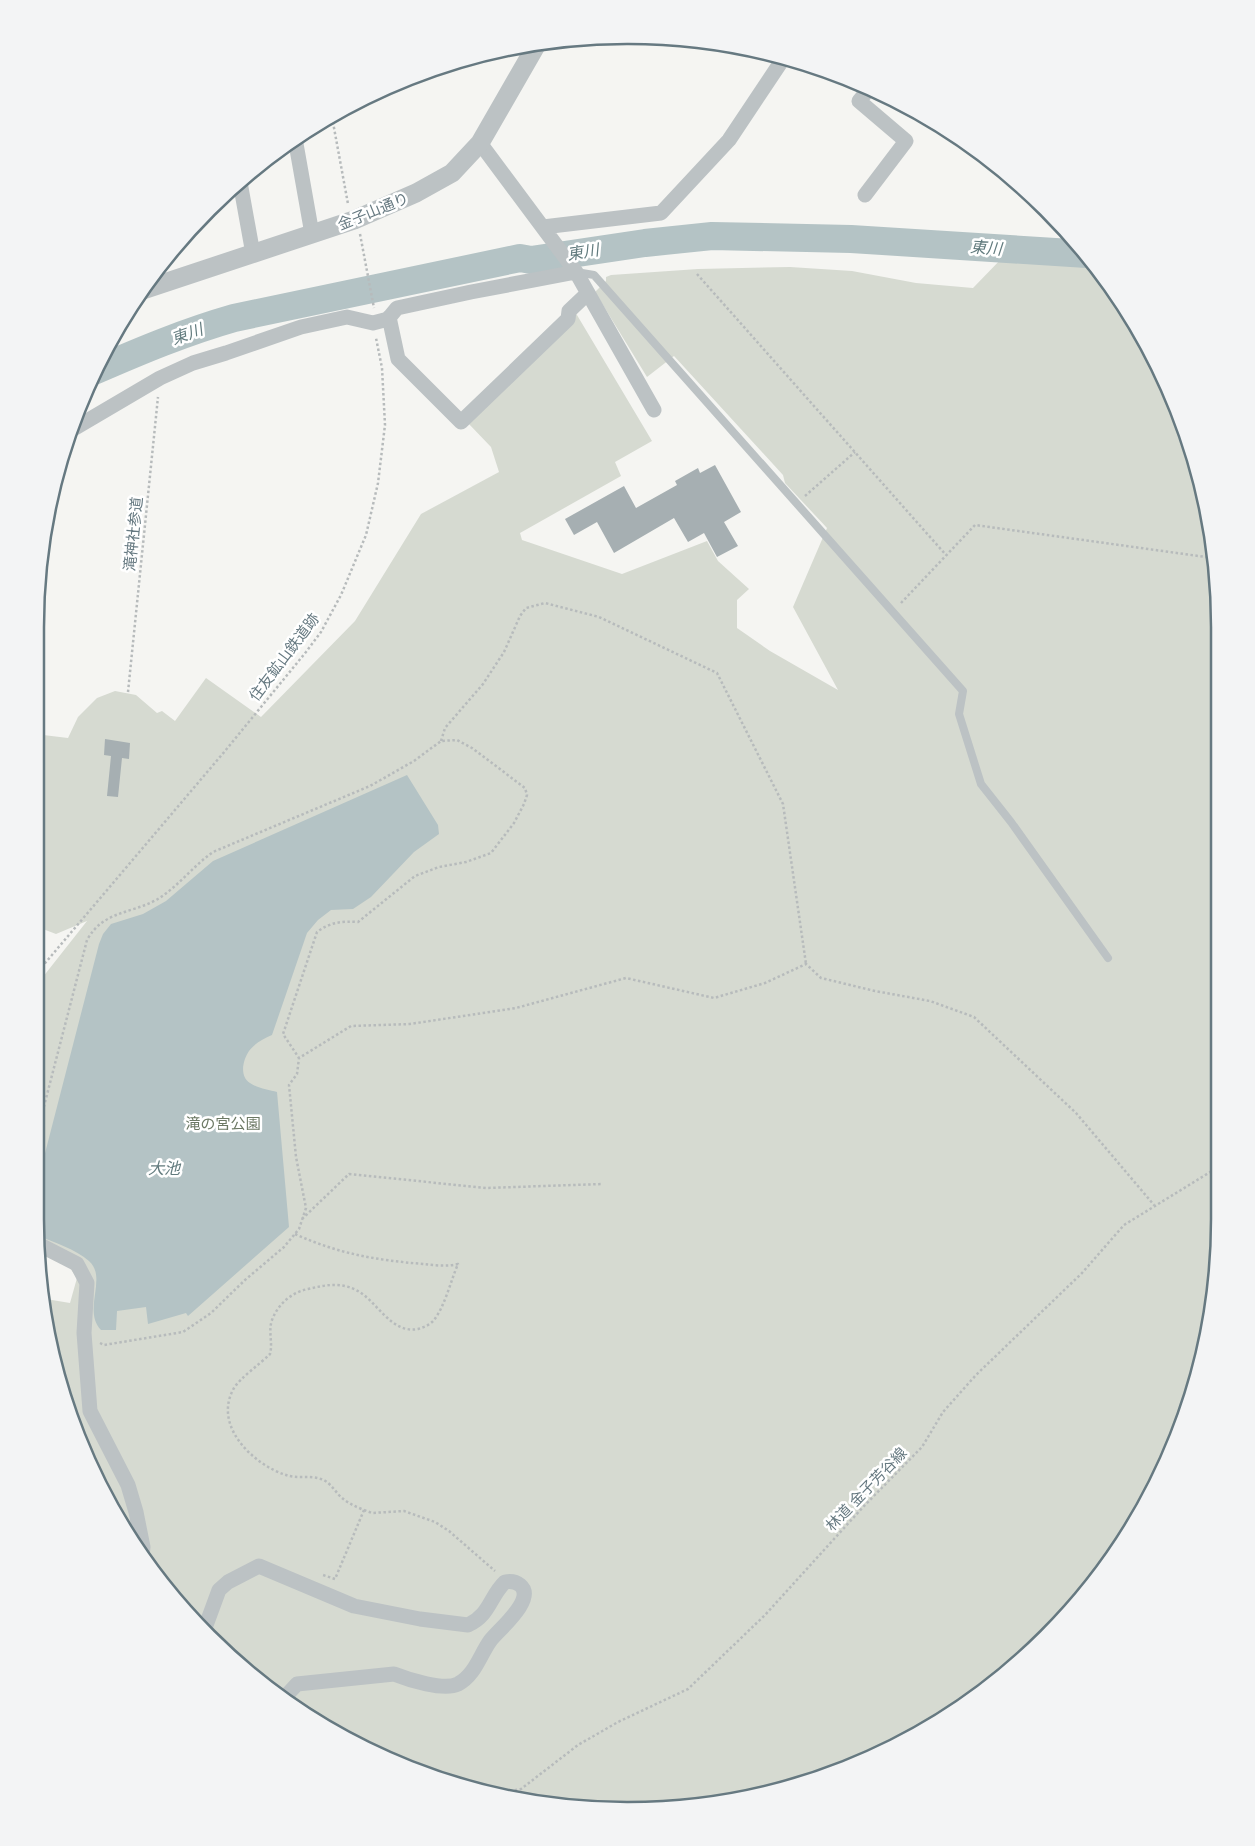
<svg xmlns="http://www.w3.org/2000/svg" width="1255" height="1846" font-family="'Space Grotesk','Noto Sans JP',sans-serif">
<rect width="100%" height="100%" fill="#f5f5f2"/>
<!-- green -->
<path fill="#d6dad1" d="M1005,255l90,9 3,3 61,98 50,147 11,115v591l-11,116 -34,112 -55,102 -74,90 -89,73 -67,39 -147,50 -77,10 -116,-4 -150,-40 -69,-35 -94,-67 -102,-117 -39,-67 -41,-108 -9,-73 24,4 7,-25 -7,-10 -31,-15 -4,-35v-231l52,-66 -31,13 -21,-8v-192l33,4 10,-21 19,-19 18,-7 21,4 21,18 5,-2 13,10 31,-43 55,39 94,-96 66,-107 78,-42 -8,-25 -23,-24 106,-113 78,131 -37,21 6,14 -101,57 2,7 100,34 85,-33 11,20 31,28 -12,11v28l33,23 68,39 -45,-83 34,-79 -42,-45 -2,-8 -109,-119 -27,21 -52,-85 11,-11v-4l5,-2 87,-6 92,-2 62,4 64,12 57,5z"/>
<!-- water -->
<path fill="#b4c3c5" d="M407,775l31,50 1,9 -25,18 -43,45 -18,12 -22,1 -13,10 -11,13 -35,102c-8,3 -18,9 -23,16 -6,9 -10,25 1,32 7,5 19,7 27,9l12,135 -101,89 -2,-3 -38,11 -2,-17 -29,4 -1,19h-15c-19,-20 7,-52 -12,-69 -14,-12 -34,-18 -52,-26l-2,-17v-26l64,-248 4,-10 8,-10 32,-10 23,-13 47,-40z"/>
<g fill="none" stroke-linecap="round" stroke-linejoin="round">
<!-- river -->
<path stroke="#b4c3c5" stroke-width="28" d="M94,371c46,-20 91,-39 140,-53l286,-60 11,2 114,-17 67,-7 139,3 236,15"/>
</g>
<!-- building -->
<path fill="#a6afb2" d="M715,465l26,47 -17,10 14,24 -21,11 -13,-24 -16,9 -14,-24 -60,35 -17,-31 -23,13 -9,-16 59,-33 12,22 41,-23 -2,-4 23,-13 2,5z
M105,739l25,4 -1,16 -7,-1 -4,39 -11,-1 4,-40 -7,-1z"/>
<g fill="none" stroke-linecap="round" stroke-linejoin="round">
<!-- path -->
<path stroke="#b7bbbc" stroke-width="2.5" stroke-dasharray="2.5 2.5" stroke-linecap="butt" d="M332,117l16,87
M360,234l14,74
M697,274l249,281
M805,496l50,-44
M901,603l74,-78 238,33
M128,692l30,-295
M441,741l4,-13 38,-44 21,-32 16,-36 6,-8 19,-5 54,14 118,56 66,131 23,160
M35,975l190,-224 81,-99 15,-20 20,-37 25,-60 12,-52 7,-58 -3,-57 -6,-30
M35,1141l52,-201c16,-29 43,-26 69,-40 21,-12 37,-34 57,-48l157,-66 44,-25 27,-20 16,-1 15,8 53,40 2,7 -3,9 -10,19 -23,30 -25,9 -27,5 -24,9 -57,46c-16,-1 -28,0 -41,10l-34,102 16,24
M302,1219l47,-45 137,14 116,-4
M295,1234c44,20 81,26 128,30 11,1 24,3 35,0 -7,16 -13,42 -24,56 -4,5 -10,7 -16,9 -28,5 -40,-28 -62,-39 -16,-8 -31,-5 -48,-1 -16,3 -30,15 -36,31 -4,11 1,23 -2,34 -10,10 -30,24 -36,34 -22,38 20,77 52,87 11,4 24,0 35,4 7,2 12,9 17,15 7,8 16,12 26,16l-29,69 -12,-4
M100,1343l4,2 79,-13 28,-19 34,-33 39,-33 15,-18 7,-21 -10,-51 -7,-72 8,-11 2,-16 52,-32 59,-2 106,-16 110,-30 88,20 51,-15 41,-19 15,14 54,13 55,10 44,16 102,96 78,92
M364,1510l8,3 32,-2 31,11 14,9 46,40
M500,1793l21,-4 57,-44 40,-23 70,-33 77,-74 99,-109 58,-59 21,-35 33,-37 106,-102 42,-48 96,-59"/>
<!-- service -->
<path stroke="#bcc2c4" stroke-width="8" d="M576,272l18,3 369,416 -4,23 22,70 30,38 97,136"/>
<!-- minor -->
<path stroke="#bcc2c4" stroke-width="15" d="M295,138l17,96
M480,143l96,129 78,138
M240,182l13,72
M865,195l41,-54 -47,-40 10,-12 -4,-3
M543,227l118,-14 68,-73 54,-81
M389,317l9,42 63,63 107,-103 1,-8 19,-18
M75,428l85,-50 33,-15 33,-10 75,-26 46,-10 26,6 15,-4 9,-11 74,-16 105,-20
M38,1244l39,20 10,19 -3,50 6,78 38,74 8,27 7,35 -1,9
M205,1628l14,-38 9,-8 31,-16 95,40 66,13 48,6c22,-10 22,-29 37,-43 5,-1 10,-1 15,3 17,14 -22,45 -30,56 -10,14 -15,34 -32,43 -14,7 -49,-4 -64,-10l-97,10 -12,13 1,2"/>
<!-- tertiary -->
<path stroke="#bcc2c4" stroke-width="19" d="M143,290l211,-70 62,-27 36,-20 28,-30 57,-99"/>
</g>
<g text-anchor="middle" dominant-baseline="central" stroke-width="5" stroke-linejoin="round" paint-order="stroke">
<!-- street labels -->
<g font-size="15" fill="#667981" stroke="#fff">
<text transform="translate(373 211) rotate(-22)">金子山通り</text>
<text transform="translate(133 534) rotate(-84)">滝神社参道</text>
<text transform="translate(284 657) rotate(-53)">住友鉱山鉄道跡</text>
<text transform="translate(866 1489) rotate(-46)">林道 金子芳谷線</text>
</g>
<!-- park labels -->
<g font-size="15" fill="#6c7964" stroke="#fff">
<text x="223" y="1123">滝の宮公園</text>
</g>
<!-- water labels -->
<g font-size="16" font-style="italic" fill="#627b7e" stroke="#fff">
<text transform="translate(986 248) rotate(4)">東川</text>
<text transform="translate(583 252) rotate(-9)">東川</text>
<text transform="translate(187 334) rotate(-20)">東川</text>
<text x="164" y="1168">大池</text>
</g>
</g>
<!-- crop -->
<path d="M0 0H1255V1846H0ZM627 44H628A583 583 0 0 1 1211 627V1219A583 583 0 0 1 628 1802H627A583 583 0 0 1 44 1219V627A583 583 0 0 1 627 44Z" fill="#f3f4f5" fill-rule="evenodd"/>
<path fill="none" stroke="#667981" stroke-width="2.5" d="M627 44H628A583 583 0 0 1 1211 627V1219A583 583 0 0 1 628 1802H627A583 583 0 0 1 44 1219V627A583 583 0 0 1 627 44Z"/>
</svg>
